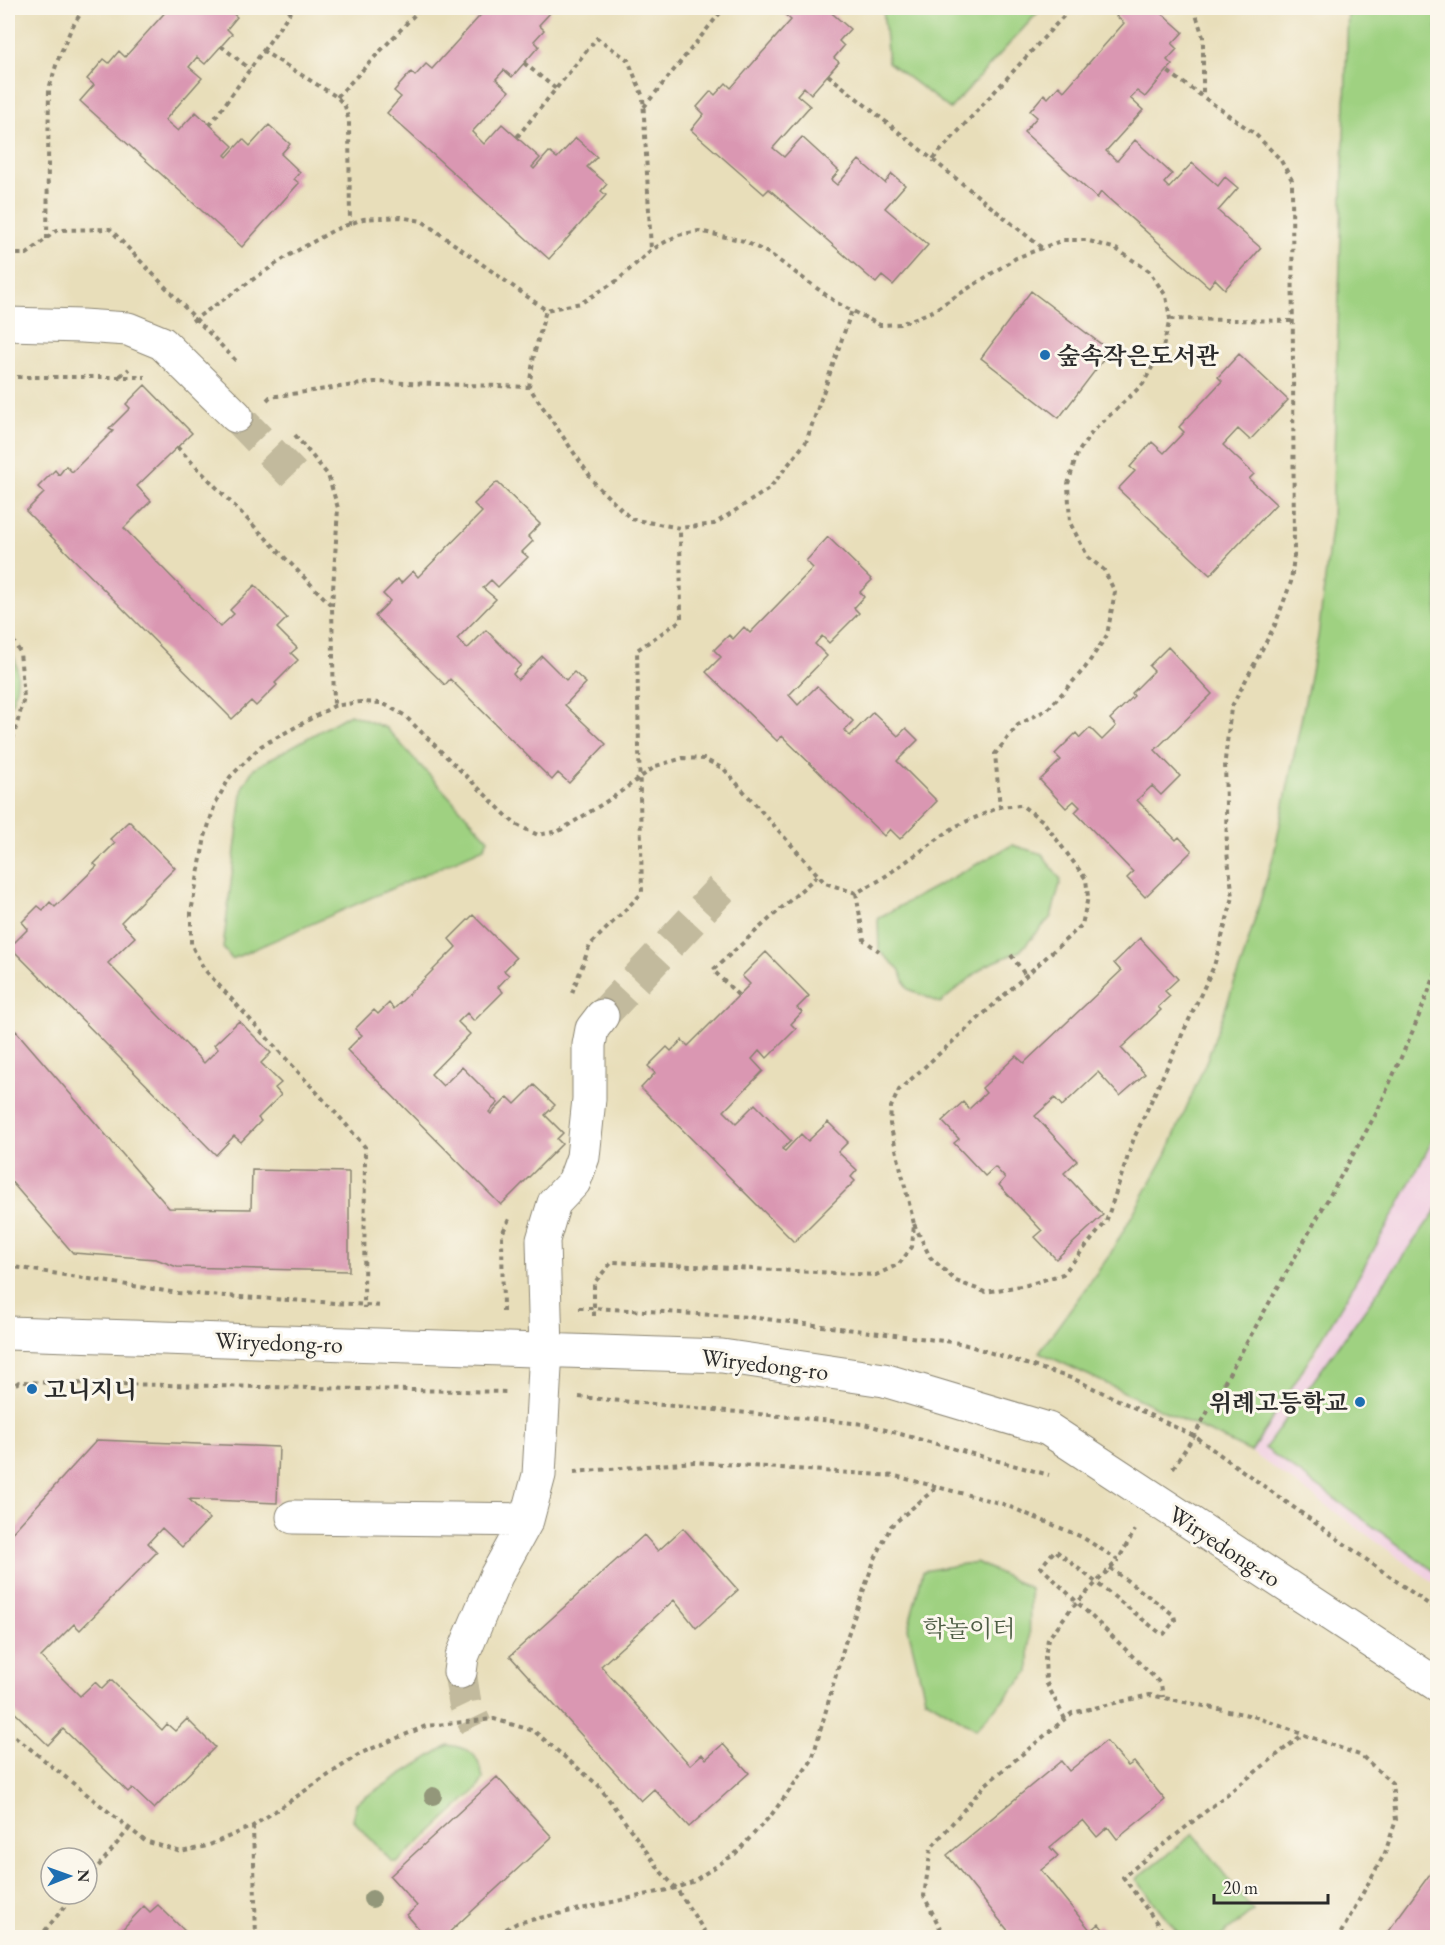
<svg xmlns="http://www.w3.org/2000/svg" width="1445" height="1945" font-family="'EB Garamond','Noto Serif KR',serif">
<rect width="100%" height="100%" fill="#fbf7ec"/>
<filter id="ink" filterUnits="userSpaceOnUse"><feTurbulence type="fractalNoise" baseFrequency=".0167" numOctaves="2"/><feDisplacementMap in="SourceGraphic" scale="12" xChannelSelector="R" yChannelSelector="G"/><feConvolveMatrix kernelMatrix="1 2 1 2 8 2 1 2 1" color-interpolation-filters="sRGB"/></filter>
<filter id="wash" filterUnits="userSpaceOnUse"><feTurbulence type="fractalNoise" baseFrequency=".008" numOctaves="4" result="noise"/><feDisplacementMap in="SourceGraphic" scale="24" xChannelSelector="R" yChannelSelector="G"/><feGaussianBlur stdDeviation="1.35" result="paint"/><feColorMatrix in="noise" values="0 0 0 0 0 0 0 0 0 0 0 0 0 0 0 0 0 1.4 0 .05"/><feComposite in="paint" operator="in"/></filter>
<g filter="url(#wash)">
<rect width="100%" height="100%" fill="#e8deba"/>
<!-- built -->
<path fill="#f1d0e2" d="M1437,1131v454l-186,-133 64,-99 61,-107z"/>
<!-- green -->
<path fill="#9fd181" stroke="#657e56" stroke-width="1.5" d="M883,8h159l-92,101 -62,-47z
M1348,8h89v1123c-55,111 -119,217 -186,321l-212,-100 70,-96 57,-101 42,-98 35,-98 31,-105 44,-217 14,-117z
M8,645c14,21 11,44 0,66z
M350,714l36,14 102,111 -4,9 -252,111 -9,-11 20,-162 11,-18z
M1012,845l30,9 19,26 -10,37 -31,34 -35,15 -45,37 -32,-14 -9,-20 -20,-18 -1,-33z
M1437,1209v364l-172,-125z
M976,1562l54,26 -1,84 -53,57 -51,-31 -17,-70 15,-57z
M448,1745c24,3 30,9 35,34l-6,10 -79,73h-6l-39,-42 3,-17z
M1193,1834l60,77 -33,26h-39l-45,-58z"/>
<g id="blocks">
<!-- building -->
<path fill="#da97b2" d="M169,8h68l-5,5 5,4 -10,12 5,5 -27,30 -8,-7 -8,10 13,11 -37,42 13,11 18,-19 37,34 -8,9 2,2 16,-18 7,7 19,-21 21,19 -9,10 19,18 -6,7 5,4 -57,64 -162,-146 14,-16 -7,-6 17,-20 5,4 10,-12 6,6z
M487,8h58l5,5 -11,12 5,5 -10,11 5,5 -27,31 -8,-7 -8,9 13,12 -37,41 12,12 18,-20 38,34 -8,9 2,2 15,-17 8,6 19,-20 21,19 -10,10 20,17 -6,7 5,4 -57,64 -162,-146 14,-16 -7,-6 17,-19 4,4 11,-12 6,5z
M788,8h38l24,21 -11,12 5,5 -10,12 5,4 -28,32 -7,-7 -7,8 13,11 -37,42 11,9 18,-20 37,34 -8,9 6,5 22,-25 26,23 7,-9 13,11 -20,23 43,37 -35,40 -11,-9 -6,7 -107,-94 -5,5 -73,-64 13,-16 -7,-7 14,-16 4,4 11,-12 5,5 60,-68 -8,-7z
M1123,8h33l27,24 -11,12 5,5 -10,11 5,5 -27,32 -8,-6 -7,7 13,12 -37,41 11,10 18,-21 37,34 -8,9 5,5 23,-25 26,23 7,-9 13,11 -20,23 43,37 -36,41 -10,-10 -6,8 -108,-95 -4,6 -73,-66 13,-15 -7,-6 14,-17 4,4 11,-12 5,5 60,-68 -8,-7z
M1031,291l79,60 -51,67 -78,-60z
M1239,354l49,46 -38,40 -12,-11 -15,16 31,29 -5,5 27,25 -66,71 -92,-86 17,-18 -5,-4 22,-25 12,11 20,-21 -5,-5 43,-46 -4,-4z
M145,385l47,48 -55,53 14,15 -27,27 96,99 14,-13 -4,-4 25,-25 32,33 -10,10 20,20 -6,5 7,7 -23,23 2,2 -21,21 -5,-5 -19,18 -206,-208 18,-18 -6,-6 17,-17 4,5 7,-9 6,6 41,-41 -4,-2 21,-21 -4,-4z
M497,482l43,42 -12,12 5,5 -11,11 6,5 -30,30 -7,-7 -8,8 13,11 -39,40 10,10 19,-19 35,35 -8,9 5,6 24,-24 24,24 8,-8 12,11 -21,22 41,39 -37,39 -11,-10 -6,7 -102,-101 -5,6 -70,-69 15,-15 -7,-7 15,-15 3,4 12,-12 5,6 64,-65 -8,-8z
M828,537l44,43 -12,12 4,5 -10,11 5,5 -30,30 -7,-7 -7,8 12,12 -38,39 9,10 19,-19 36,35 -9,9 6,6 23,-24 25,24 8,-8 12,12 -21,21 40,40 -37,38 -10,-10 -6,7 -102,-100 -5,5 -71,-69 15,-15 -7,-7 15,-15 4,4 11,-12 6,6 63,-65 -7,-7z
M1168,647l44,47 -57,56 25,26 -19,19 -9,-9 -15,14 39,40 3,-3 13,14 -47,46 -18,-19 6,-6 -58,-60 5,-5 -6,-6 -8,7 -26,-28 21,-20 -6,-6 21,-21 4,5 10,-10 12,12 14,-14 -6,-7 24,-23 -2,-3 22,-22 -5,-5z
M129,821l46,47 -54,54 14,15 -27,26 96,100 14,-14 -4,-4 25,-24 32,32 -10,10 20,20 -6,5 6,7 -23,23 3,3 -20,21 -7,-6 -18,19 -206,-208 18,-18 -6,-7 16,-16 5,4 7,-8 5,5 42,-41 -3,-2 21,-21 -5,-4z
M473,915l43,43 -12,13 5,4 -11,12 5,5 -29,29 -7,-8 -9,9 12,12 -39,40 12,12 19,-19 36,36 -9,9 2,2 17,-17 7,7 19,-19 21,20 -10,10 18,18 -6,6 5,5 -61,61 -154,-155 15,-15 -7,-6 19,-19 4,4 11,-11 5,6 62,-62 -7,-8z
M1140,938l38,41 -13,12 5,5 -12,11 3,3 -40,38 24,26 -25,22 -22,-24 -36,34 -7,-8 -20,18 42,45 -13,12 39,42 -47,44 -21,-22 7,-6 -43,-46 6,-7 -10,-11 -10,9 -31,-33 5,-4 -17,-18 21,-19 6,7 17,-16 -4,-5 34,-32 8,7 97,-92 -7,-8z
M766,952l43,44 -12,12 5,4 -11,12 5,5 -29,29 -7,-8 -8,9 11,12 -39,40 12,12 19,-19 36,37 -9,8 3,2 16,-17 7,7 20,-19 20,20 -10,10 19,18 -6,7 4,4 -61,61 -153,-154 14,-15 -7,-7 19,-19 4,4 11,-11 6,6 62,-62 -8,-8z
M16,1031l153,177 82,1 1,-39 97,2v99l-172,-4 -21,-8 -83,-6 -65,-75v-139z
M97,1440l182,7 -2,56 -88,-4 20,20 -27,28 -20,-19 -14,15 9,9 -77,78 -6,-6 -33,33 39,39 15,-14 7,7 9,-9 51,50 5,-6 8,7 12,-12 28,28 -61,62 -22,-21 -4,4 -65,-63 -15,16 -40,-39v-169z
M683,1528l55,62 -42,38 -22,-28 -73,66 89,99 12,-11 4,5 17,-15 26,29 -60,54 -35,-38 -13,12 -131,-145 134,-121 14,16z
M1106,1741l22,25 6,-4 31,38 -48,39 -9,-12 -11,10 -14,-17 -33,27 8,9 -17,14 50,61 8,-7 11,14h-96l-67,-83 114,-94 8,10z
M497,1777l55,60 -109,101h-16l-20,-23 10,-9 -27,-30z
M1438,1863v75h-55z
M158,1905l34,33h-78l30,-32 6,6z"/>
</g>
</g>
<g filter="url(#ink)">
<use href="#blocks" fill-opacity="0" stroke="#8a8472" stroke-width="1.5"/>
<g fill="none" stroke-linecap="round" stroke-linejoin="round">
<!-- minor-tunnel -->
<path stroke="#c2ba9d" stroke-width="33" stroke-dasharray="33 16" stroke-linecap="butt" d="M236,416l67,69
M602,1016l119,-127
M460,1672l5,31 11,23"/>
<defs>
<path id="minor" d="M8,324l74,2 46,3 34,14 74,73
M8,1333l714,23 162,24 164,49 390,256
M293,1517l234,3
M460,1672l2,-15 34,-81 31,-56 12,-45 7,-125 -3,-110 11,-37 20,-21 9,-25 6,-58v-54l3,-16 10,-13"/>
</defs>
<!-- minor casing -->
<use href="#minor" stroke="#8a8472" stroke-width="35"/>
<!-- path -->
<path stroke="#8a8472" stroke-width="4" stroke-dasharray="4.5 4.5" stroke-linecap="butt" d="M1194,8l9,29v59
M221,46l29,23
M263,51l30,-43
M524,63l32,26
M828,75l214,173
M337,97l84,-89
M644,107l80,-99
M210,125l53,-74 74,46 8,9 4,16 1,103
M517,137l80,-99 31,22 15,37 8,153
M933,159l138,-151
M47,239l2,-150 8,-27 14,-33 13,-21
M8,254h19l30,-24 53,-1 128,134
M1170,319l123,2
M192,321l94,-64 48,-27 29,-11 37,-2 22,4 124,89 35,-7 37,-23 33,-30 27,-15 21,-4 45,10 26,13 67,49 43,22 20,-1 31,-12 85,-54 47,-18h23l30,9 33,22 17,25 4,23 -7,28 -20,37 -50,47 -16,23 -9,30 2,39 18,34 16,13 11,22 -8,43 -22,33 -37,41 -30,16 -23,29 5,53 -44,19 -76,54 -24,13 -31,-10 -101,-114 -20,-10 -21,-1 -27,8 -44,32 -53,33 -21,4 -23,-11 -111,-109 -22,-12 -22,-1 -26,4 -73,40 -31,31 -15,27 -10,33 -14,75v32l13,25 139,152 22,26 -1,161
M120,376l9,-7
M8,377h137
M529,387l5,-32 12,-45
M267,400l3,-3 105,-15 154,5 67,98 35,34 49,9 34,-4 55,-35 37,-47 46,-132
M295,435l33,40 10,33 -6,98
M177,447l155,159 2,100
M8,632l12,20 4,46 -16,59
M856,893l8,47 15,11
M1011,955l15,21
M572,993l18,-48 52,-52 -5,-243 44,-30 -1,-92
M738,995l-25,-25 105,-95
M914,1224l16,33 26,24 29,11 42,-7 36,-11 43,-52 28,-84 80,-172 19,-69 -6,-45 -2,-92 6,-52 44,-83 16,-43 3,-26 -2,-376 -12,-21 -25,-25 -88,-63
M8,1266l170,27 205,13
M579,1308h15l155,9 211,26 114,36 120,57 244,175
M503,1312l-1,-78 7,-15
M594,1316v-33l18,-21 264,13 23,-11 13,-17 2,-23 -24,-100 1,-17 8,-17 183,-165 6,-28 -2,-18 -43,-58 -22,-16 -21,2
M8,1389l11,-7 489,10
M579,1397l285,27 185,51
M1173,1468l21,-32 183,-324 37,-84 24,-60
M574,1472l120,-10 201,14 108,28 79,33 36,23 17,-30
M1110,1568l64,47 1,5 -11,14 -4,-1 -105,-83 -14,17 120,117 2,13
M1065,1719l-19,-37 -1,-25 3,-18 22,-29 48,-50
M8,1731l137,110 36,11 26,-6 46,-20 108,-73 65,-27 68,-7 40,12 65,55 63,87 14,15 16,-6 43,-28 37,-40 40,-54 33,-117 29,-82 17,-35 46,-39
M253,1826l3,112
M87,1880l42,-51
M39,1938l36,-44
M490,1938l27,-15 159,-35 33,50
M945,1938l-21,-42 7,-48 54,-63 87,-72 78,-18 103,21 109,40 30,27 4,37 -11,33 -47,85
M1168,1938l-45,-61 179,-142"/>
<!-- minor -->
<use href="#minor" stroke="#fff" stroke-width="33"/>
</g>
<!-- trees -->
<g fill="#93977a">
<circle cx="433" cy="1796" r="9"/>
<circle cx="372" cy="1899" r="9"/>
</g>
</g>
<!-- markers -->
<g fill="#1f6fb2" stroke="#fbf7ec" stroke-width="2">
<circle cx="1045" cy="355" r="6"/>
<circle cx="32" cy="1389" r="6"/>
<circle cx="1360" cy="1402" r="6"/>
</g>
<g text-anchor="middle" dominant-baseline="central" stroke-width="6" stroke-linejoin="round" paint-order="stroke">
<!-- poi labels -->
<g font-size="24" font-weight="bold" fill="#2b2b2b" stroke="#fbf7ec" text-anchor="start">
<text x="1057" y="355">숲속작은도서관</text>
<text x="44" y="1389">고니지니</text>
<text x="1348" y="1402" text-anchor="end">위례고등학교</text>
</g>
<!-- street labels -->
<g font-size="24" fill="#2b2b2b" stroke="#fbf7ec">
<text transform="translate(279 1342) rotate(2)">Wiryedong-ro</text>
<text transform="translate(765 1364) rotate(7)">Wiryedong-ro</text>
<text transform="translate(1225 1546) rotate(33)">Wiryedong-ro</text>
</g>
<!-- park labels -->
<g font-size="24" fill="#4e5d45" stroke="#fbf7ec">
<text x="969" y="1628">학놀이터</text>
</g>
</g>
<!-- margin -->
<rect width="1445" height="1945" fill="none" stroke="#fbf7ec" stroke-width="30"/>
<!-- north arrow -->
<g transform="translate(69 1876) rotate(89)"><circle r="28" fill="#fbf7ec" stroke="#a8a59f" stroke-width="1.5"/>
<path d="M0-4.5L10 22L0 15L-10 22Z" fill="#1f6fb2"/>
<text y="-9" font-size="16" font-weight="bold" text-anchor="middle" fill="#2b2b2b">N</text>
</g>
<!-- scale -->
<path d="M1214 1894v9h114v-9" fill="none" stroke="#2b2b2b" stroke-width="3"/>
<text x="1223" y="1894" font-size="18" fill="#2b2b2b" stroke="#fbf7ec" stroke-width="4.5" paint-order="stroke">20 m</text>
</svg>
